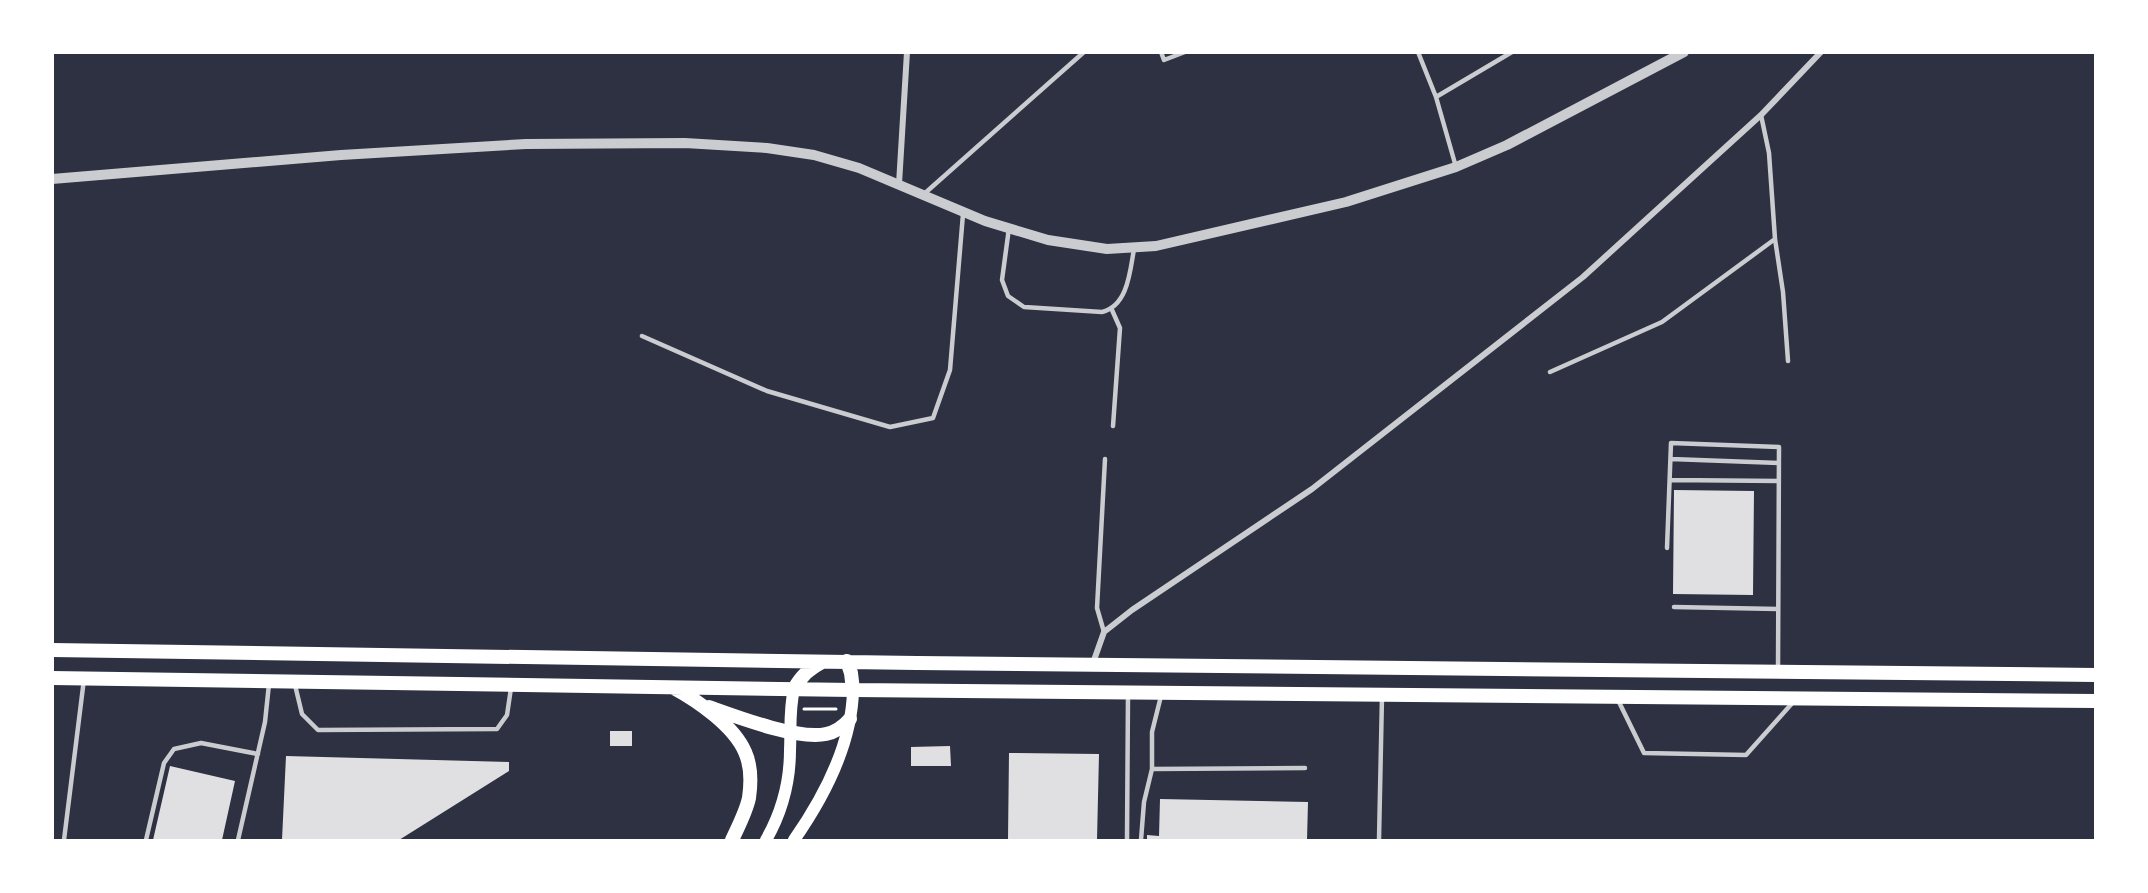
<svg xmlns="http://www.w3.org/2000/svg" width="2148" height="893" font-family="'Sofia Sans Condensed',sans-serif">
<rect width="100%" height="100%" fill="#2d3142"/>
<!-- building -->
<path fill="#e0e0e3" d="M1674,490l80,1 -1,104 -80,-1z
M610,731h22v15h-22z
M950,746l1,20h-40v-19z
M1009,753l90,1 -2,86h-89z
M286,756l223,6v9l-110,69h-117z
M170,766l65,15 -13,59h-69z
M1160,799l148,3 -1,38h-160v-5l12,1z"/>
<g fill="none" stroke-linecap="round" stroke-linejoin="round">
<!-- path -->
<path stroke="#fff" stroke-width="3" d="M804,709h32"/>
<!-- service -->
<path stroke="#caccd0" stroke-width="4.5" d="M1161,52l3,8 21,-8
M1418,52l18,45 20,70
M1436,97l76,-45
M1761,115l8,38 6,86 8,53 5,69
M924,194l160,-142
M1009,228l-7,52 6,16 16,11 78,5c26,-6 28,-41 32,-63
M1112,310l8,18 -7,98
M642,336l125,55 123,36 43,-9 17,-48 13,-156
M1550,372l112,-50 113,-83
M1671,459l108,4
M1670,480l109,1
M1667,548l4,-105 108,4 -1,224
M1674,607l104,2
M1104,632l-7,-24 8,-149
M295,685l7,29 16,16 179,-1 10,-14 4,-27
M1618,700l26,53 102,2 49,-55
M1152,769l153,-1
M64,840l20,-161
M146,840l18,-77 10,-14 27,-6 57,11
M238,840l27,-118 4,-38
M1127,840l1,-146
M1141,840l3,-38 8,-33v-37l9,-36
M1379,840l3,-144"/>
<!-- minor -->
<path stroke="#caccd0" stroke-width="6" d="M899,184l8,-132
M1093,663l11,-31 28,-22 180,-121 271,-212 178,-162 60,-63"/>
<!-- tertiary -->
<path stroke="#caccd0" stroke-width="10" d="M52,179l289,-24 185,-11 159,-1 82,5 47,7 45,13 126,53 63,19 59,9 49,-3 190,-44 110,-35 51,-22 177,-93"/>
<!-- secondary -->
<path stroke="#fff" stroke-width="12" d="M766,840c16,-28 24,-57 24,-90 1,-21 -1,-40 4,-61
M794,840c30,-43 58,-97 59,-150"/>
<!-- primary -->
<path stroke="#fff" stroke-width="14" d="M52,650l865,13 1179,12
M847,661l4,12 2,17
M52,678l801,12 1243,11
M674,688c24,13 60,38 71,64 6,13 6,32 4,46 -3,14 -11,29 -17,42
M794,689c7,-13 15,-20 28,-27
M709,707c28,10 89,33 117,27 10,-2 17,-7 24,-15"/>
</g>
<!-- border -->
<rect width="2148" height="893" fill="none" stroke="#ffffff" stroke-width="108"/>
</svg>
